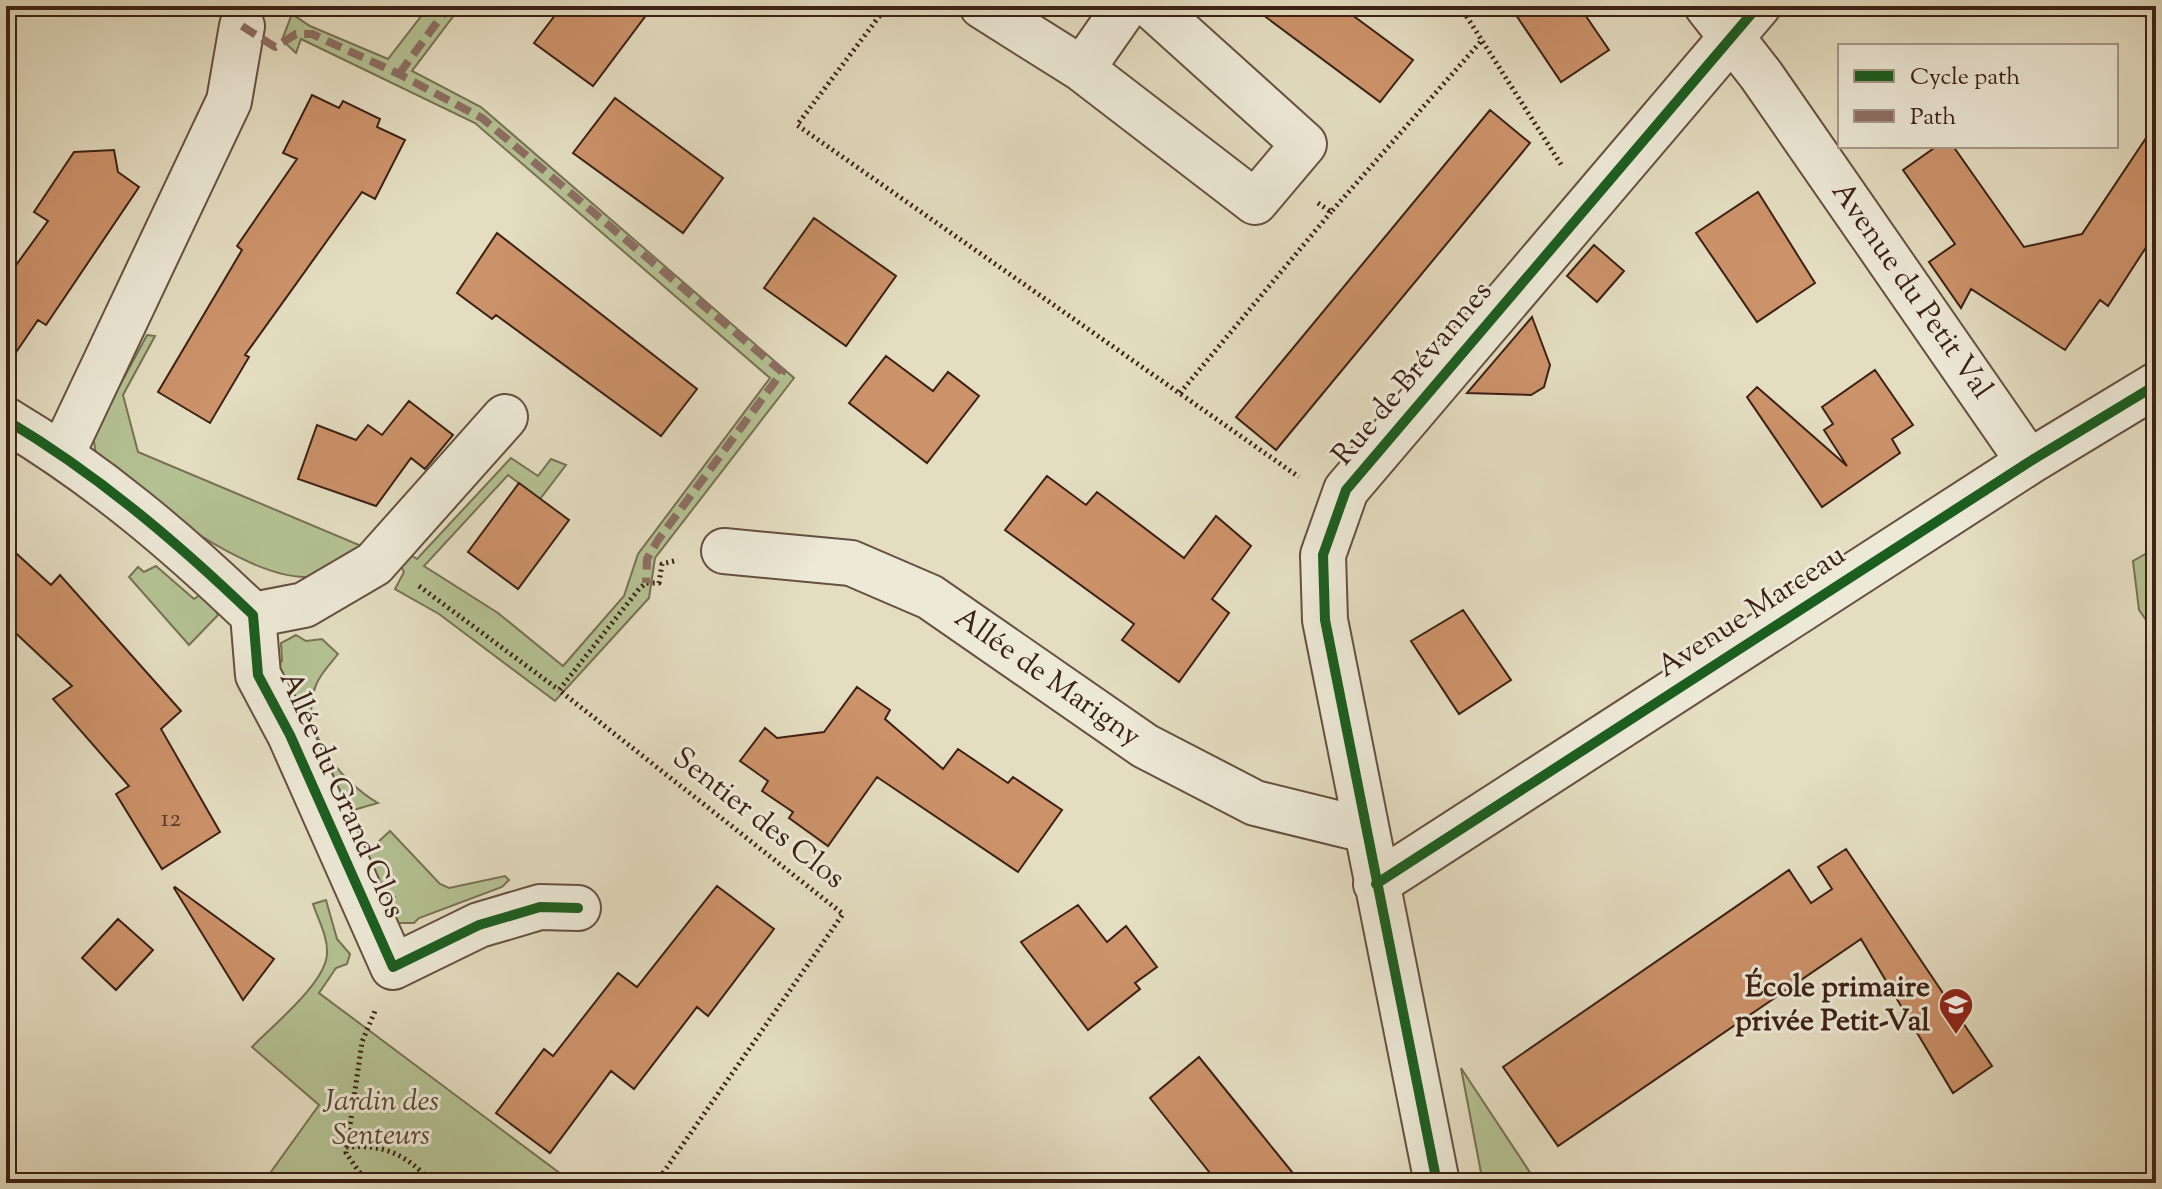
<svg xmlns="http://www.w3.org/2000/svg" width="2162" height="1189" font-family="'Sorts Mill Goudy',serif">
<rect width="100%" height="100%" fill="#e4ddc1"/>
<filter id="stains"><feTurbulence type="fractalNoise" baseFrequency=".0025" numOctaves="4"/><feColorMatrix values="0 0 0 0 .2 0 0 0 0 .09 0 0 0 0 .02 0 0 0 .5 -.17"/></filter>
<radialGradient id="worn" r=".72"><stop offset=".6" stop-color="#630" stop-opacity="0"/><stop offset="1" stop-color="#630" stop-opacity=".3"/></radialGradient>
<!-- green -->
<path fill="#b4c193" stroke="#787154" stroke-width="2" d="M429,6h32l-49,65 69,36 313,271 -139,180 -6,40 -94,103 -116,-87 -44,-25 9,-17 -4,-7 11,-10 6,4 94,-101 27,18 13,-17 15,6 -26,34 -32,-24 -84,91 74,47 65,53 61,-70 14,-42 132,-176 -295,-255 -174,-84 -5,14 -14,-13 10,-26 18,12 78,33z
M147,335l8,1 -32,59 15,57 233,98c-16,8 -37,23 -55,26 -61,11 -172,-79 -219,-114l-4,-27z
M2156,548v86l-17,-24 -6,-49z
M156,566l38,33 11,-8 13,24 -29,30 -60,-68 9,-10 6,5z
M296,635l10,6 16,-2 16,15c-7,9 -18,20 -22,31 -19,46 26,97 62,118l-35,10 -69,-145 8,-7 -1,-18z
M390,831l50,53 9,4 56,-12 4,4 -7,7 -83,31 -5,5h-17l-9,-17 7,-9 -14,-7 -19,-33z
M326,900l11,39 13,15 -3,10 -11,4 -17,25 254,190h-310l56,-78 -67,-58c20,-21 75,-65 75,-94 1,-16 -9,-34 -14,-49z
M1461,1068l76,115h-54z"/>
<!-- building -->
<path fill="#cc926a" stroke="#3c2115" stroke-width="2" d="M562,6h91l-60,80 -59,-43z
M1251,6h89l73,54 -33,42z
M1510,6h69l30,44 -48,32z
M312,95l27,13 4,-7 37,18 -3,8 28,13 -30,59 -13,-7 -117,163 4,2 -39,66 -52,-31 84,-142 -5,-4 60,-87 -14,-6z
M615,98l108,80 -40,55 -110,-80z
M1490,110l40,33 -254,307 -40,-33z
M2156,123v109l-48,74 -8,-6 -35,50 -94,-61 -10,19 -32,-46 26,-18 -52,-74 34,-24h16l71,101 58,-13z
M114,150l4,22 21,15 -93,138 -8,-5 -32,47v-88l42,-58 -14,-9 40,-60z
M1758,192l57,91 -58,39 -61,-89z
M814,218l82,58 -50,70 -82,-58z
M497,233l200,156 -36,47 -165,-121 -4,4 -35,-26z
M1594,245l30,26 -27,31 -30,-26z
M1532,317l18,48 -6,22 -13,8 -64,-2z
M886,356l47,35 15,-19 31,24 -52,67 -78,-60z
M1875,370l38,55 -21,14 8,14 -78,54 -75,-110 10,-10 90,79 -23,-36 9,-6 -11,-17z
M409,401l44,34 -28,34 -14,-11 -35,48 -78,-27 19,-54 39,15 12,-15 14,10z
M1047,476l39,29 11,-13 87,66 32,-42 35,30 -39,53 17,14 -50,69 -57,-42 12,-16 -129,-94z
M519,483l50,37 -51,69 -50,-37z
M6,544l45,41 9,-10 121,136 -20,18 59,103 -58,37 -46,-75 13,-8 -76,-87 19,-13 -66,-62z
M1463,610l48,70 -52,34 -48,-73z
M857,687l33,23 -5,9 58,50 15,-20 50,34 5,-6 49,33 -44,62 -141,-95 -49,69 -39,-28 4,-6 -31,-21 6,-10 -28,-20 25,-33 12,10 47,-6z
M1846,849l146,217 -39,27 -92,-154 -303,207 -55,-79 286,-197 22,33 21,-14 -14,-22z
M717,886l57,43 -66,87 -11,-9 -63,82 -23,-18 -61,82 -54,-40 48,-64 9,7 65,-83 19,14z
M175,887l99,72 -31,41 -69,-112z
M1078,905l29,37 19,-16 31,41 -22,16 5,6 -52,41 -67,-88z
M118,919l35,31 -37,40 -34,-32z
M1199,1057l59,73 43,53h-83l-68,-85z"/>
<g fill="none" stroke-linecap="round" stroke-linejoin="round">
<defs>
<path id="minor" d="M982,6l100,63 173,133 49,-58 -153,-138
M1707,6l54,69 268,387
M1082,69l44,-63
M6,420c91,54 171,122 247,195l5,60 32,60 103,232 86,-42 61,-18 38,1
M62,454l167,-353 13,-75
M724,551l127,12 79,34 215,149 110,57 110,27
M253,615l51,-10 70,-41 131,-147
M1376,884l653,-422 127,-77
M1437,1183l-112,-563 -2,-65 23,-65 412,-484"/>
</defs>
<!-- minor casing -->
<use href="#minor" stroke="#665040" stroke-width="48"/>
<!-- path -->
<path stroke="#3c2115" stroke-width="5" stroke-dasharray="2 4" stroke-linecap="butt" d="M887,6l-90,119 502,352
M1460,6l102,160
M1318,203l13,9 152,-173
M1180,393l151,-181
M419,586l140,104
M346,1147c40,-3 60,8 87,36
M367,1183l-21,-30 16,-111 13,-31
M656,1183l187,-269 -284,-224 80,-101 7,-6h13l3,-19 16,-4"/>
<!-- minor -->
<use href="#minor" stroke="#ede9d7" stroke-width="44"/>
<!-- quiet -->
<path stroke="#8d6e63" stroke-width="8" stroke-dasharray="16 8" stroke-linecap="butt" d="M242,26l33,21 21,-13h16l87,40 83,44 300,254 -124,168 -11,19 -1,24
M399,74l50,-68"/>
<defs>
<path id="cycleway" d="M6,420c91,54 171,122 247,195l5,60 32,60 103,232 86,-42 61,-18 38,1
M1376,884l653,-422 127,-77
M1437,1183l-112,-563 -2,-65 23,-65 412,-484"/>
</defs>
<!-- cycleway casing -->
<use href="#cycleway" stroke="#ede9d7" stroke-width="15"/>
<!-- cycleway -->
<use href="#cycleway" stroke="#1b5e20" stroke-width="10"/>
</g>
<!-- icons -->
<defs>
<symbol id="school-pin" viewBox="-11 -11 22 30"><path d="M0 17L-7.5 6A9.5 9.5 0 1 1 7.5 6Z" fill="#8f2418" stroke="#ede9d7"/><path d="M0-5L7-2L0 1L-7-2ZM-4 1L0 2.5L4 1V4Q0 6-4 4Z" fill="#fff"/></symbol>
</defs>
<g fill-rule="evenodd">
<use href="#school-pin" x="1936" y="985" width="40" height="54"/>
</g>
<g text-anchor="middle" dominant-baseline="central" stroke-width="6" stroke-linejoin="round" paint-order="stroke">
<!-- number labels -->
<g font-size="26" fill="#603d2a">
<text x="171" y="819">12</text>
</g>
<!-- street labels -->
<g font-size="30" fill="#3c2115" stroke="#ede9d7">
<text transform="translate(1911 291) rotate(55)">Avenue du Petit Val</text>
<text transform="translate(1413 374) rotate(-50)">Rue de Brévannes</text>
<text transform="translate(1752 612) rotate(-33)">Avenue Marceau</text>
<text transform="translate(1047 678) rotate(35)">Allée de Marigny</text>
<text transform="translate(341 795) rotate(66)">Allée du Grand Clos</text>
<text transform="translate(758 819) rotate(38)">Sentier des Clos</text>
</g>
<!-- poi labels -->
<g font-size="30" font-weight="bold" fill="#3c2115" stroke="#ede9d7" text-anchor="end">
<text x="1930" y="988">École primaire<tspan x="1930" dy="34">privée Petit-Val</tspan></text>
</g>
<!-- park labels -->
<g font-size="30" font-style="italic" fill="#5a4934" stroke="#ede9d7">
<text x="381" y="1102">Jardin des<tspan x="381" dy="34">Senteurs</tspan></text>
</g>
</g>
<!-- margin -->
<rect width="2162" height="1189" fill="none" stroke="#e4ddc1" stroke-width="32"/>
<rect x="8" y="8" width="2146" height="1173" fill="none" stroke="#3c2115" stroke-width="4"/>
<rect x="16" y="16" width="2130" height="1157" fill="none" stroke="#3c2115" stroke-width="2"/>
<!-- legend -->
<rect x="1838" y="44" width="280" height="104" fill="#ede9d7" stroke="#a69989" stroke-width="2"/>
<rect x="1854" y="70" width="40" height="12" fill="#1b5e20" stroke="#a69989" stroke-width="2"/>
<text x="1910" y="84" font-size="24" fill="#3c2115">Cycle path</text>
<rect x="1854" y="110" width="40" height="12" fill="#8d6e63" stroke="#a69989" stroke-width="2"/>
<text x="1910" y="124" font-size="24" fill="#3c2115">Path</text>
<rect width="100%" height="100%" filter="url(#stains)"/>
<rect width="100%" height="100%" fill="url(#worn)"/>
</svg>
